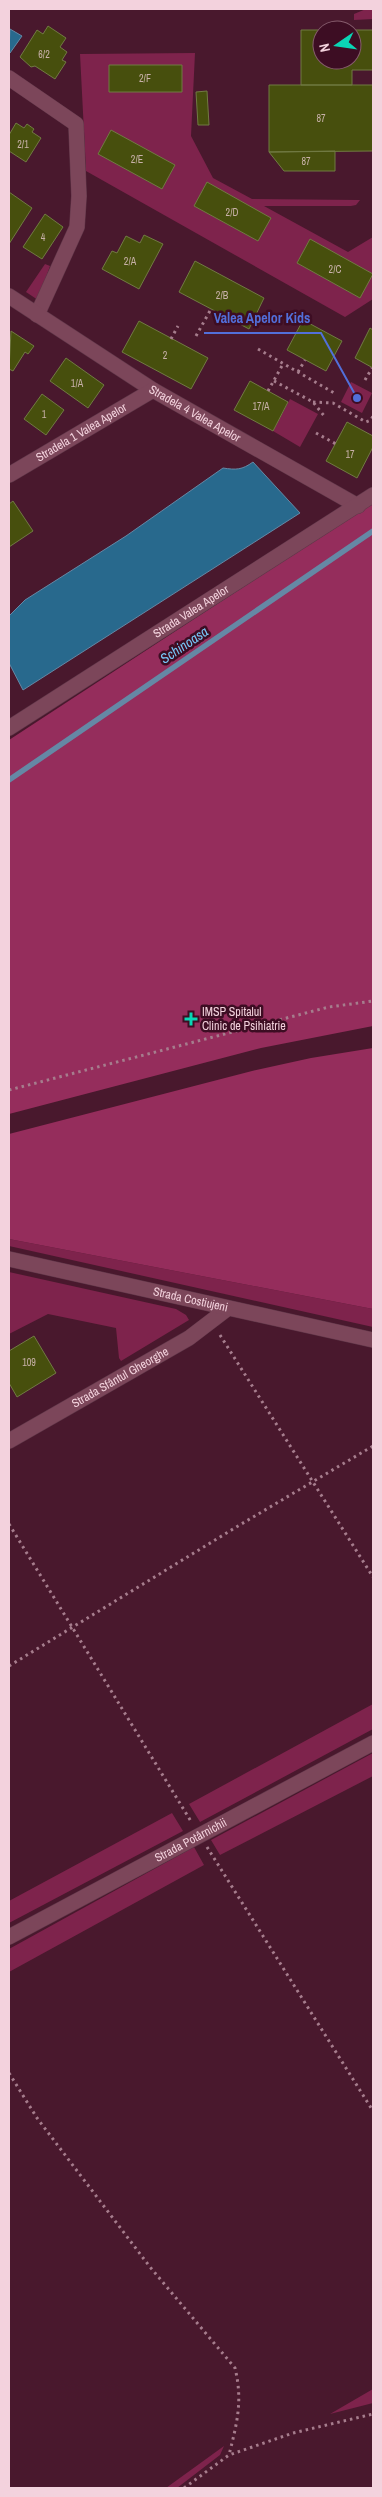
<svg xmlns="http://www.w3.org/2000/svg" width="382" height="2497" font-family="'Archivo Narrow',sans-serif">
<rect width="100%" height="100%" fill="#49182d"/>
<!-- green -->
<path fill="#7e234c" d="M366,9h7v10l-19,1v-6z
M195,53l-4,83 22,42 39,21 108,1 -4,5 -5,1h-87l84,46 25,-15v62l-28,18 -259,-146 -6,-117z
M45,264l5,2 -12,34 -12,-8z
M351,382l21,11 -10,20 -21,-11z
M290,399l28,15 -18,33 -27,-16z
M9,1239l364,70v18l-364,-81z
M9,1272l167,37 10,6 3,5 -68,41 -2,-3 -3,-30 -68,-14 -39,20z
M373,1704v25l-173,93 -11,-18z
M373,1753v23l-153,79 -9,-15z
M172,1813l11,18 -174,92v-22z
M194,1847l10,18 -195,107v-23z
M373,2389v14l-43,11z
M224,2446l-4,9 -43,33h-11z"/>
<!-- forest -->
<path fill="#952d5c" d="M370,504l3,1v521l-112,22 -252,66v-374z
M373,1048v261l-364,-70v-105l243,-63 59,-13z"/>
<!-- water -->
<path fill="#28698d" stroke="#6588a5" d="M10,29l12,7 -12,17 -1,-2z
M253,462l47,51 -277,177 -14,-27v-47l16,-16 101,-64 97,-68c13,2 19,2 30,-6z"/>
<g fill="none" stroke-linecap="round" stroke-linejoin="round">
<!-- stream -->
<path stroke="#6588a5" stroke-width="5.5" d="M9,780l364,-249"/>
</g>
<!-- building -->
<path fill="#474f0d" stroke="#717a43" d="M48,26l18,12 -6,9 7,5 -5,8 4,2 -11,17 -20,-13 -4,1 -11,-10 17,-27 6,4z
M301,30h21v30h30v-30h-25h46v40h-21v15h-51z
M109,65h73v27h-73z
M269,85h104v66l-104,1z
M207,91l2,34h-11l-2,-33z
M16,123l8,5 3,-4 7,5 -2,3 9,6 -15,24 -17,-11v-16z
M111,130l64,35 -13,24 -64,-35z
M335,151v20h-51l-15,-19z
M207,182l64,36 -13,23 -64,-35z
M9,192l23,16 -23,36z
M45,214l18,13 -21,32 -19,-12z
M144,235l19,9 -24,45 -37,-20 10,-18 5,2 9,-17 14,7z
M310,239l63,35 -13,24 -63,-35z
M195,261l69,37 -15,31 -70,-37z
M303,320l39,21 -16,30 -39,-21z
M139,321l69,37 -17,31 -69,-37z
M370,328l3,2v38l-18,-10z
M11,331l23,15 -6,8 -3,-2 -12,19 -4,-2z
M66,358l38,27 -16,23 -38,-27z
M250,381l38,21 -15,29 -39,-21z
M42,394l22,16 -18,25 -22,-16z
M347,422l26,14v11l-16,31 -31,-17z
M13,501l20,30 -24,16v-43z
M34,1336l22,37 -39,24 -8,-14v-32z"/>
<g fill="none" stroke-linecap="round" stroke-linejoin="round">
<defs>
<g id="street">
<path d="M9,78l67,46 3,72 -2,31 -40,88"/>
<path id="s1" d="M9,296l144,94 205,116"/>
<path id="s2" d="M9,475l144,-85"/>
<path id="s3" d="M9,728l364,-233"/>
<path id="s4" d="M9,1441l180,-103 38,-29"/>
</g>
<g id="secondary">
<path id="s5" d="M9,1259l364,81"/>
<path id="s6" d="M9,1937l364,-194"/>
</g>
</defs>
<!-- street casing -->
<use href="#street" stroke="#603749" stroke-width="16"/>
<!-- secondary casing -->
<use href="#secondary" stroke="#603749" stroke-width="16"/>
<!-- path -->
<path stroke="#a67d8d" stroke-width="3" stroke-dasharray="2.5 4" stroke-linecap="butt" d="M196,336l15,-27
M171,339l7,-13
M258,349l78,45
M298,372l7,-12
M365,380l7,-12
M274,381l39,21 12,15
M268,391l15,-27
M313,402l20,1 33,19 5,-2 2,-4
M316,433l20,11
M9,1090l320,-83 44,-6
M220,1335l153,242
M9,1524l183,299
M9,1666l229,-140 135,-80
M207,1847l166,264
M9,2073l28,45 113,149 85,101c8,33 2,55 -6,87
M184,2488l45,-33 64,-22 80,-19"/>
<!-- street -->
<use href="#street" stroke="#7c465a" stroke-width="15"/>
<!-- secondary -->
<use href="#secondary" stroke="#7c465a" stroke-width="15"/>
</g>
<!-- markers -->
<path fill="#0ad5b5" stroke="#3d0d23" stroke-width="2" d="M188.5 1011.5h5v5h5v5h-5v5h-5v-5h-5v-5h5z"/>
<g text-anchor="middle" dominant-baseline="central" stroke-width="5" stroke-linejoin="round" paint-order="stroke">
<!-- number labels -->
<g font-size="10" fill="#c8b1a9">
<text x="44" y="54">6/2</text>
<text x="145" y="78">2/F</text>
<text x="321" y="118">87</text>
<text x="23" y="144">2/1</text>
<text x="137" y="159">2/E</text>
<text x="306" y="161">87</text>
<text x="232" y="212">2/D</text>
<text x="43" y="237">4</text>
<text x="130" y="261">2/A</text>
<text x="335" y="269">2/C</text>
<text x="222" y="295">2/B</text>
<text x="165" y="355">2</text>
<text x="77" y="383">1/A</text>
<text x="261" y="406">17/A</text>
<text x="44" y="414">1</text>
<text x="350" y="454">17</text>
<text x="29" y="1362">109</text>
</g>
<!-- street labels -->
<g font-size="12" fill="#f3d2dd" stroke="#3d0d23">
<text stroke="none"><textPath href="#s1" startOffset="220">Stradela 4 Valea Apelor</textPath></text>
<text stroke="none"><textPath href="#s2" startOffset="84">Stradela 1 Valea Apelor</textPath></text>
<text stroke="none"><textPath href="#s3" startOffset="216">Strada Valea Apelor</textPath></text>
<text stroke="none"><textPath href="#s5" startOffset="186">Strada Costiujeni</textPath></text>
<text stroke="none"><textPath href="#s4" startOffset="128">Strada Sfântul Gheorghe</textPath></text>
<text stroke="none"><textPath href="#s6" startOffset="206">Strada Potârnichii</textPath></text>
</g>
<!-- poi labels -->
<g font-size="12" fill="#f3d2dd" stroke="#3d0d23" text-anchor="start">
<text x="202" y="1012">IMSP Spitalul<tspan x="202" dy="14">Clinic de Psihiatrie</tspan></text>
</g>
<!-- water labels -->
<g font-size="14" font-style="italic" fill="#78c8f9" stroke="#3d0d23">
<text transform="translate(184 645) rotate(-34)">Schinoasa</text>
</g>
</g>
<!-- callouts -->
<path fill="none" stroke="#526fd9" stroke-width="2" d="M357 398L321 333H204"/>
<circle fill="#526fd9" stroke="#3d0d23" stroke-width="2" cx="357" cy="398" r="5"/>
<g font-size="14" text-anchor="middle" font-weight="bold" fill="#526fd9" stroke="#3d0d23" stroke-width="5" stroke-linejoin="round" paint-order="stroke">
<text x="262" y="323">Valea Apelor Kids</text>
</g>
<!-- border -->
<rect width="382" height="2497" fill="none" stroke="#f3d2dd" stroke-width="20"/>
<!-- north arrow -->
<g transform="translate(337 45) rotate(257)"><circle r="24" fill="#3d0d23" stroke="#865c6d"/>
<path d="M0-4L9 19L0 12L-9 19Z" fill="#0ad5b5"/>
<text y="-8" font-size="14" font-weight="bold" text-anchor="middle" fill="#f3d2dd">N</text>
</g>
</svg>
